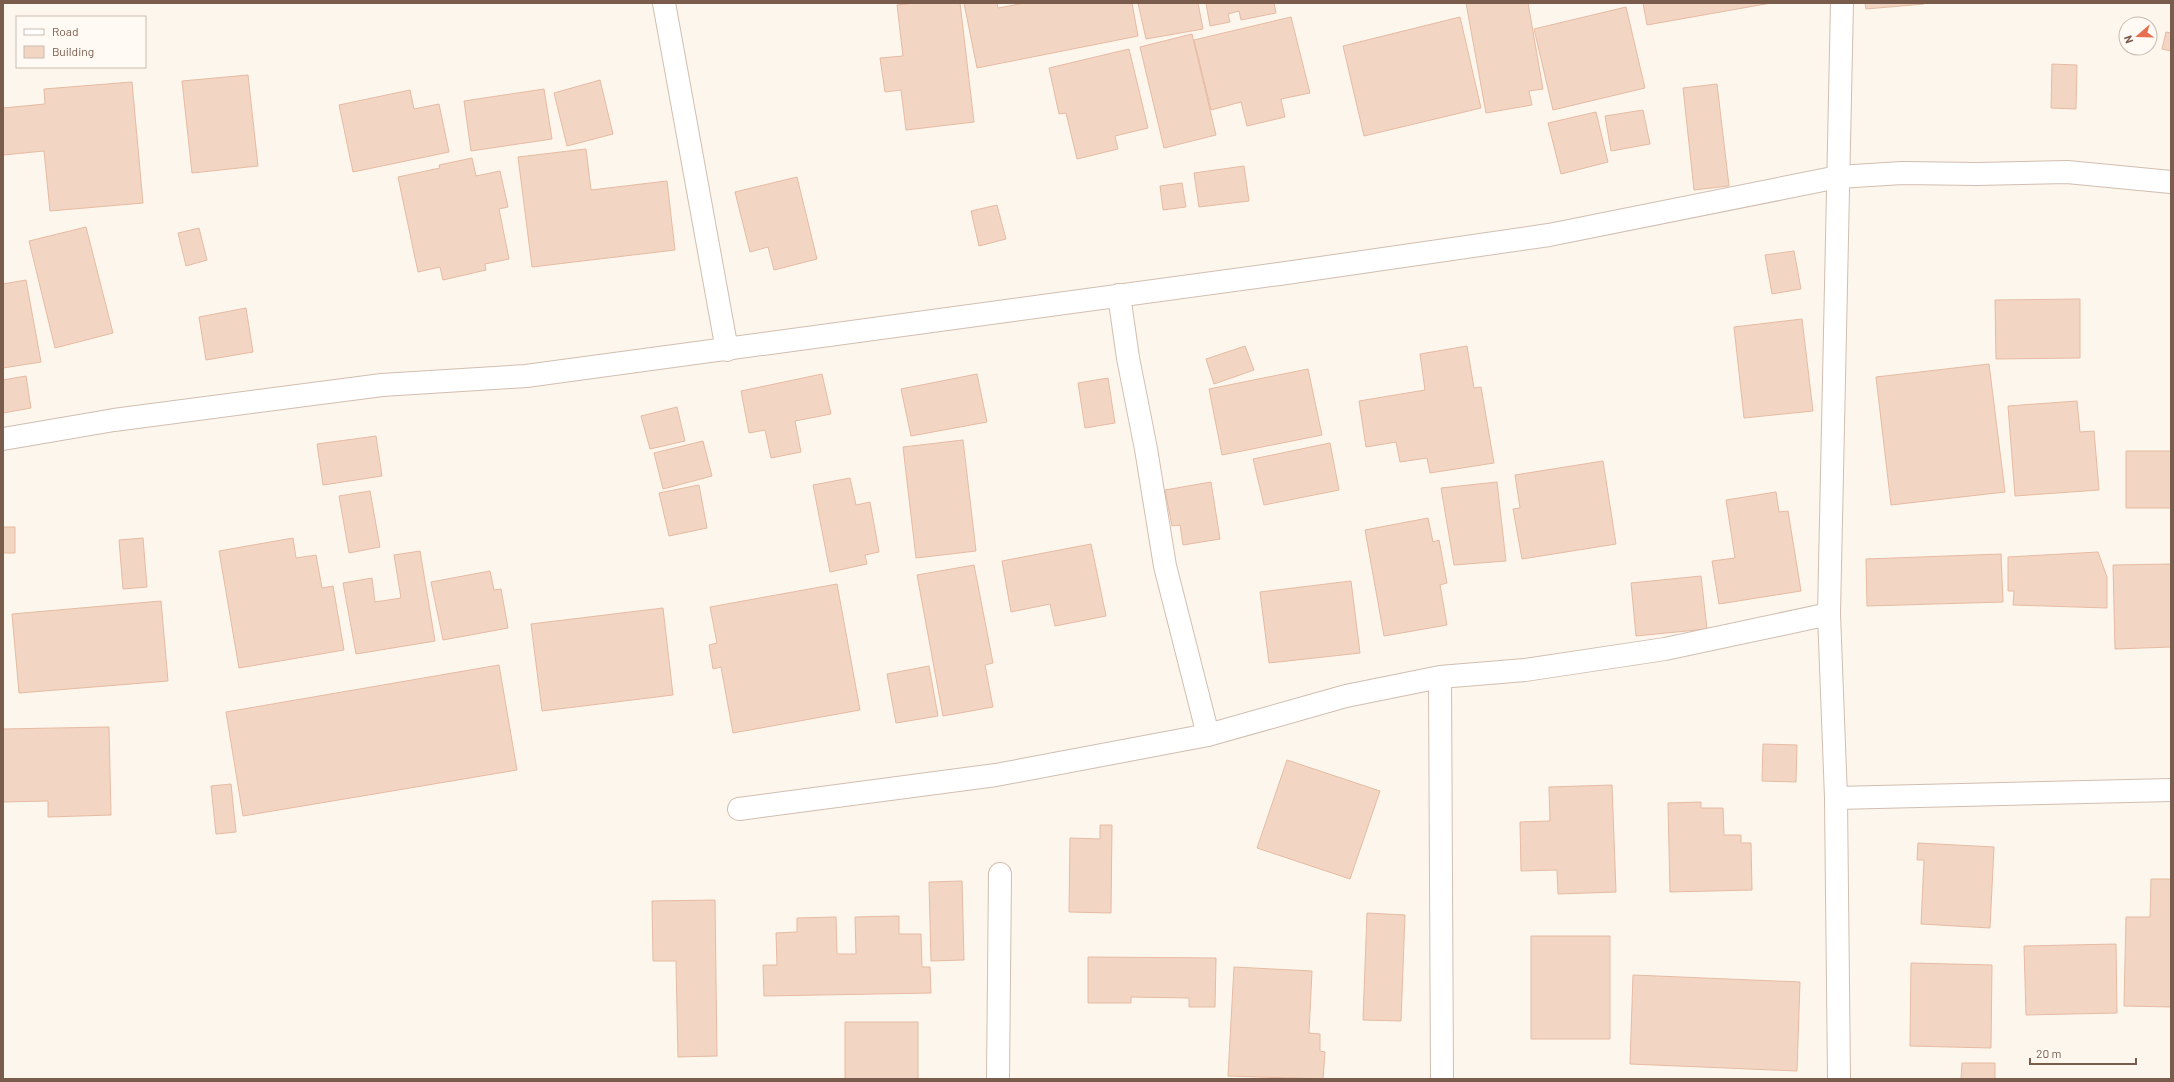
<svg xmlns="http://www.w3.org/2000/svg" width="2174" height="1082" font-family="Barlow,sans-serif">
<rect width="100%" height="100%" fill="#fdf6ec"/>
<!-- building -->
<path fill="#f3d5c3" stroke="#e6bba3" d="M915,3h45l14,119 -68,8 -5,-40 -16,2 -5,-34 23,-2 -6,-51z
M964,3h33l1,5 27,-5h107l6,33 -161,32z
M1138,3h60l5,26 -57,10z
M1206,3h68l2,10 -35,7 -2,-9 -11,3 2,8 -20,4z
M1466,3h62l15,86 -14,2 3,14 -46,8z
M1643,3h128l-124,22z
M1865,3h59v1l-58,5z
M1626,7l19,81 -92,22 -19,-81z
M1291,17l19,76 -29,6 4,18 -38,9 -6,-24 -30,8 -17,-70z
M1460,17l21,91 -117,28 -21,-90z
M2166,32l5,1v18l-9,-2z
M1192,34l24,101 -52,13 -24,-101z
M1129,49l19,79 -33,8 3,13 -41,10 -11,-46 -7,1 -10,-46z
M2052,64l25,1 -1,44 -25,-1z
M248,75l10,91 -66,7 -10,-92z
M600,80l13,54 -46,12 -13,-53z
M132,82l11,121 -93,8 -6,-60 -41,4v-47l42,-4 -1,-15z
M1717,84l12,102 -35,4 -11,-102z
M544,89l8,50 -81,12 -7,-50z
M410,90l4,19 25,-5 10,48 -96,20 -14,-67z
M1643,110l7,34 -39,7 -6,-35z
M1596,112l12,50 -47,12 -13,-51z
M586,149l5,41 76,-9 8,69 -143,17 -14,-110z
M472,158l4,18 24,-5 8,36 -9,2 10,50 -24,5 1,6 -43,10 -3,-13 -22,5 -20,-95 42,-9 -1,-3z
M1244,166l5,35 -50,6 -5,-34z
M797,177l20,82 -43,11 -6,-23 -18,5 -15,-60z
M1182,183l4,24 -23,3 -3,-24z
M997,205l9,34 -27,7 -8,-35z
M86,227l27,106 -58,15 -26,-107z
M199,228l8,32 -21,6 -8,-33z
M1794,251l7,38 -29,5 -7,-39z
M26,280l15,82 -38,6v-84z
M2080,299v59l-84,1 -1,-59z
M246,308l7,44 -47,8 -7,-43z
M1802,319l11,92 -69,7 -10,-91z
M1245,346l9,24 -40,14 -8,-25z
M1467,346l7,42 7,-1 13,76 -64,10 -3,-15 -27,4 -4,-20 -30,5 -7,-46 66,-11 -5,-36z
M1989,364l16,128 -114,13 -15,-128z
M1308,369l14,66 -100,20 -13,-66z
M822,374l9,40 -36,7 6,31 -30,6 -6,-28 -16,3 -8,-42z
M977,374l10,48 -76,14 -10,-47z
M26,376l5,32 -28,5v-33z
M1108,378l7,45 -30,5 -7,-45z
M2077,401l3,31 14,-1 5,59 -84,6 -7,-90z
M677,407l8,34 -35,8 -9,-33z
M376,436l6,40 -59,9 -6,-41z
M963,440l13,111 -60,7 -13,-111z
M703,441l9,35 -49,13 -9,-36z
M1330,443l9,47 -75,15 -11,-46z
M2126,451h45v57h-45z
M1603,461l13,83 -94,15 -9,-50 7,-1 -5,-33z
M850,478l6,27 14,-3 9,50 -14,3 2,9 -37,8 -17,-87z
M1211,482l9,57 -37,6 -3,-20 -8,1 -7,-36z
M1497,482l9,79 -52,4 -13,-77z
M699,485l8,43 -38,8 -10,-43z
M370,491l10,56 -31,6 -10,-57z
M1776,492l3,20 9,-1 13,80 -82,13 -7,-43 23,-3 -9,-58z
M1428,518l5,24 6,-2 8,43 -7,2 7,40 -63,11 -19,-106z
M3,527h12v26h-12z
M143,538l4,49 -24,2 -4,-49z
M293,538l3,20 20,-3 6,33 11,-2 11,64 -105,18 -20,-117z
M1091,544l15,72 -51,10 -5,-22 -39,8 -9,-51z
M420,551l15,90 -79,13 -13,-71 29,-5 3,24 26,-4 -7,-43z
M2098,552l9,25v31l-94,-3 1,-14h-6v-34z
M2001,554l2,48 -136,4 -1,-47z
M2171,564v83l-56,2 -2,-84z
M974,565l19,98 -8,2 8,42 -50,9 -26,-141z
M490,571l4,19 7,-1 7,39 -65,12 -12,-58z
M1701,576l6,53 -71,7 -5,-53z
M1351,581l9,72 -91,10 -9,-71z
M837,584l23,126 -127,23 -12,-66 -8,2 -4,-24 8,-2 -7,-36z
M161,601l7,80 -149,12 -7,-79z
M663,608l10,87 -131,16 -11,-87z
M499,665l18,105 -274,46 -17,-104z
M929,666l9,50 -42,7 -9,-49z
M109,727l2,88 -63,2v-16l-45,1v-73z
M1763,744l34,1 -1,37 -34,-1z
M1287,760l93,31 -30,88 -93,-31z
M231,784l5,48 -20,2 -5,-48z
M1612,785l4,107 -58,2 -1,-24 -36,1 -1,-49 30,-1 -1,-34z
M1701,802v6h22l1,27h17v8h10l1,47 -82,2 -2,-89z
M1100,825h12l-1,88 -42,-1 1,-74 30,1z
M1918,843l76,4 -4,81 -69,-4 3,-64h-7z
M2151,879h20v128l-47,-1 2,-89h24z
M962,881l2,79 -33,1 -2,-79z
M715,900l2,156 -39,1 -2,-96h-23l-1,-60z
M1367,913l38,2 -4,106 -38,-1z
M899,916v18h22l1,33h8l1,26 -167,3 -1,-31h14l-1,-32 21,-1v-14l39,-1 1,37h19l-1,-37z
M1531,936h79v103h-79z
M2116,944l1,69 -91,2 -2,-69z
M1088,957l128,1 -1,49h-26v-9l-58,-1v6h-43z
M1911,963l81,2 -1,83 -81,-2z
M1234,967l78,4 -3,62 11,1v17l5,1 -2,27 -95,-3z
M1633,975l167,7 -3,89 -167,-7z
M845,1022h73v57h-73z
M1962,1063h33v16h-34z"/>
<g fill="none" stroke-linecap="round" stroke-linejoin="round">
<defs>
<path id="street" d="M664,3l63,347
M1119,295l9,63 18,91 19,117 43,169
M3,439l111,-19 268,-35 144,-9 753,-102 270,-39 289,-58 64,-4 75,1 90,-2 104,10
M1440,677l2,402
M1836,798l335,-8
M739,809l257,-34 212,-40 138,-39 94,-19 85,-7 140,-21 164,-35
M998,1079l2,-205
M1839,1079l-3,-281 -7,-184 13,-611"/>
</defs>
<!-- street casing -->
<use href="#street" stroke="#d1beb0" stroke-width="24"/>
<!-- street -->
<use href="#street" stroke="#fff" stroke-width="22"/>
</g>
<!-- border -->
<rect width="2174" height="1082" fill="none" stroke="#7a5c4d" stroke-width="8"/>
<!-- legend -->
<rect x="16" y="16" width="130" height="52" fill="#fffaf3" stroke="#cabbb1"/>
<rect x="24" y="29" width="20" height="6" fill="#ffffff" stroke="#cabbb1"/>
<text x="52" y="36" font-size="12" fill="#7a5c4d">Road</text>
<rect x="24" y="46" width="20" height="12" fill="#f3d5c3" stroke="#cabbb1"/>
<text x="52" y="56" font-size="12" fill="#7a5c4d">Building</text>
<!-- north arrow -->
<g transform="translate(2138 36) rotate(250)"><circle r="19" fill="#fffaf3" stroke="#cabbb1"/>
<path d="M0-3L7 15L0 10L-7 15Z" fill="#e76f51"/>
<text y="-6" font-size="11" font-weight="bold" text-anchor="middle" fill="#7a5c4d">N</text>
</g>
<!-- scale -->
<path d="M2030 1058v6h106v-6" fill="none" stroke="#7a5c4d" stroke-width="2"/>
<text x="2036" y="1058" font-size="12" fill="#7a5c4d" stroke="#fffaf3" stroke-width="3" paint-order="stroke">20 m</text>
</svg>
